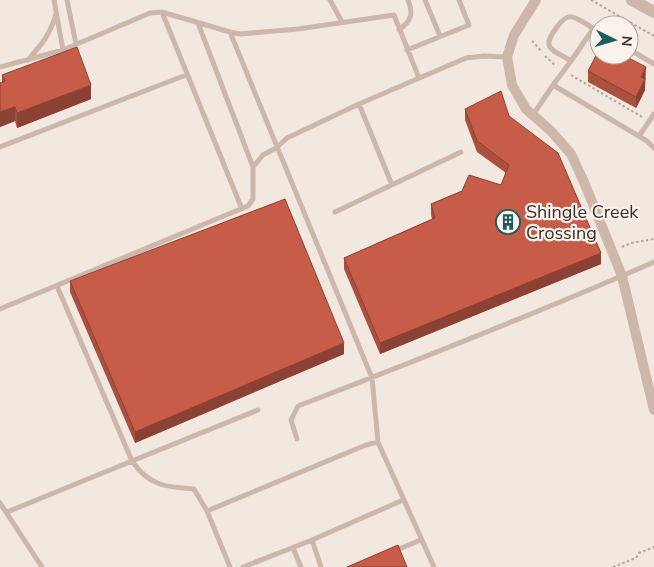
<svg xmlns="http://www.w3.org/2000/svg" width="654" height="567" font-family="'Nunito Sans',sans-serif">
<rect width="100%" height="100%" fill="#f3e8df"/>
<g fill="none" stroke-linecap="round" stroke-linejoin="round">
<!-- path -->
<path stroke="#b8a194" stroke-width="2" stroke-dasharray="2.5 2.5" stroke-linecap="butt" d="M591,0l63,36
M532,41l10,11
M545,56l11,10
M571,75l71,42
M622,247l9,-4 23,-4
M613,567l23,-9 3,-5 15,-6"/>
<!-- service -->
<path stroke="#ccb7aa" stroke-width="5" d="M54,0l9,50
M67,0l9,44
M330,0l12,22
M425,0l15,36
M162,12l80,197
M198,23l55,144
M399,30c12,-9 15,-16 9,-30
M230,32l10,2 58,-5 96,-14 25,63
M629,49l25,15
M407,50l62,-25 -10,-25
M28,60c14,-16 22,-25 28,-46
M571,61l22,-32
M0,67l63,-17 87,-37 12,-1 68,20 142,346 6,64 56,125
M553,85l18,-24c-5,-4 -20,-9 -22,-16 -2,-7 14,-30 23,-28 7,1 20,11 27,15
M359,104l33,81
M533,115l20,-30 94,56 7,7
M639,136l15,-22
M0,147l186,-72
M335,212l126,-60
M57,286l75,175 126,-51
M0,309l248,-103 5,-7v-32l10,-12 13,-7 11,-10 72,-34 107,-46 18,-2 23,1
M297,439l-6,-19 7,-14c120,-46 239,-93 356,-144
M0,503l42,64
M207,511l159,-66 12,-3
M7,512l125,-51c17,25 34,26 62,28l13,22 23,56
M312,540l9,27
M293,548l8,19
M394,551l27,-11
M243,567l69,-27 91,-40"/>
<!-- minor -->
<path stroke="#ccb7aa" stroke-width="10" d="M536,0l-22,35 -7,22 5,28 14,24 25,22 20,23 13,28 38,94 32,134"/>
<!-- tertiary -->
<path stroke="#ccb7aa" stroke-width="12" d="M632,0l22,12"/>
</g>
<!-- wall -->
<path fill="#ab503f" d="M588,71l58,7 -1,2v10l-9,18 -48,-26z
M2,75l89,24 -74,29 -2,-7 -15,6v-44l2,-1z
M465,109l44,7 92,148 -221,90 -36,-85v-11l88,-39 -1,-4v-11l31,-13 39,-6 5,-12 -29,-21 -12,-32z
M70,281l274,73 -209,89 -65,-151z"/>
<!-- shaded-wall -->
<path fill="#8b4133" d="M646,67l-1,23 -9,18v-11l5,-20z
M91,85v14l-74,29v-15z
M15,107v14l-15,6v-15z
M601,253v11l-221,90v-11z
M344,343v11l-209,89v-11z"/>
<!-- building -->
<path fill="#c75d49" stroke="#8b4133" d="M77,47l14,38 -74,28 -2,-6 -15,5v-29l5,-2 -3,-6z
M599,50v5h24l23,12 -5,10 4,2 -9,18 -48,-26z
M501,91l8,25 49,37 43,100 -221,90 -36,-85 91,-40 -4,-14 31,-13 7,-16 32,10 8,-20 -32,-24 -12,-32z
M285,199l59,144 -209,89 -65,-151z
M398,545l9,22h-60z"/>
<!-- icons -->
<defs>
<symbol id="building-ring" viewBox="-11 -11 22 22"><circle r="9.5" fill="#faf2eb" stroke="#1e5c5b" stroke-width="1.5"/><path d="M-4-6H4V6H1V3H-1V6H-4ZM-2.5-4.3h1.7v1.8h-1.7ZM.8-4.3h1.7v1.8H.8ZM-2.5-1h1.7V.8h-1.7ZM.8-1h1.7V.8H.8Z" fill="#1e5c5b"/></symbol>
</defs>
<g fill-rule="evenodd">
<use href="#building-ring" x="494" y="208" width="28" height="28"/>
</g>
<g text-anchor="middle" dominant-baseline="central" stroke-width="4.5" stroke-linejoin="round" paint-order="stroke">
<!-- poi labels -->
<g font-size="18" fill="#392d2a" stroke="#faf2eb" text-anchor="start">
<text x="526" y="212">Shingle Creek<tspan x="526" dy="21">Crossing</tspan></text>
</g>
</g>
<!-- north arrow -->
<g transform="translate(614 40) rotate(95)"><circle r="24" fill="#faf2eb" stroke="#ada39e"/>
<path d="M0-4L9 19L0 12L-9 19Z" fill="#1e5c5b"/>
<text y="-8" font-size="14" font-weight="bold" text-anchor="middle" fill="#392d2a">N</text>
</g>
</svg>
